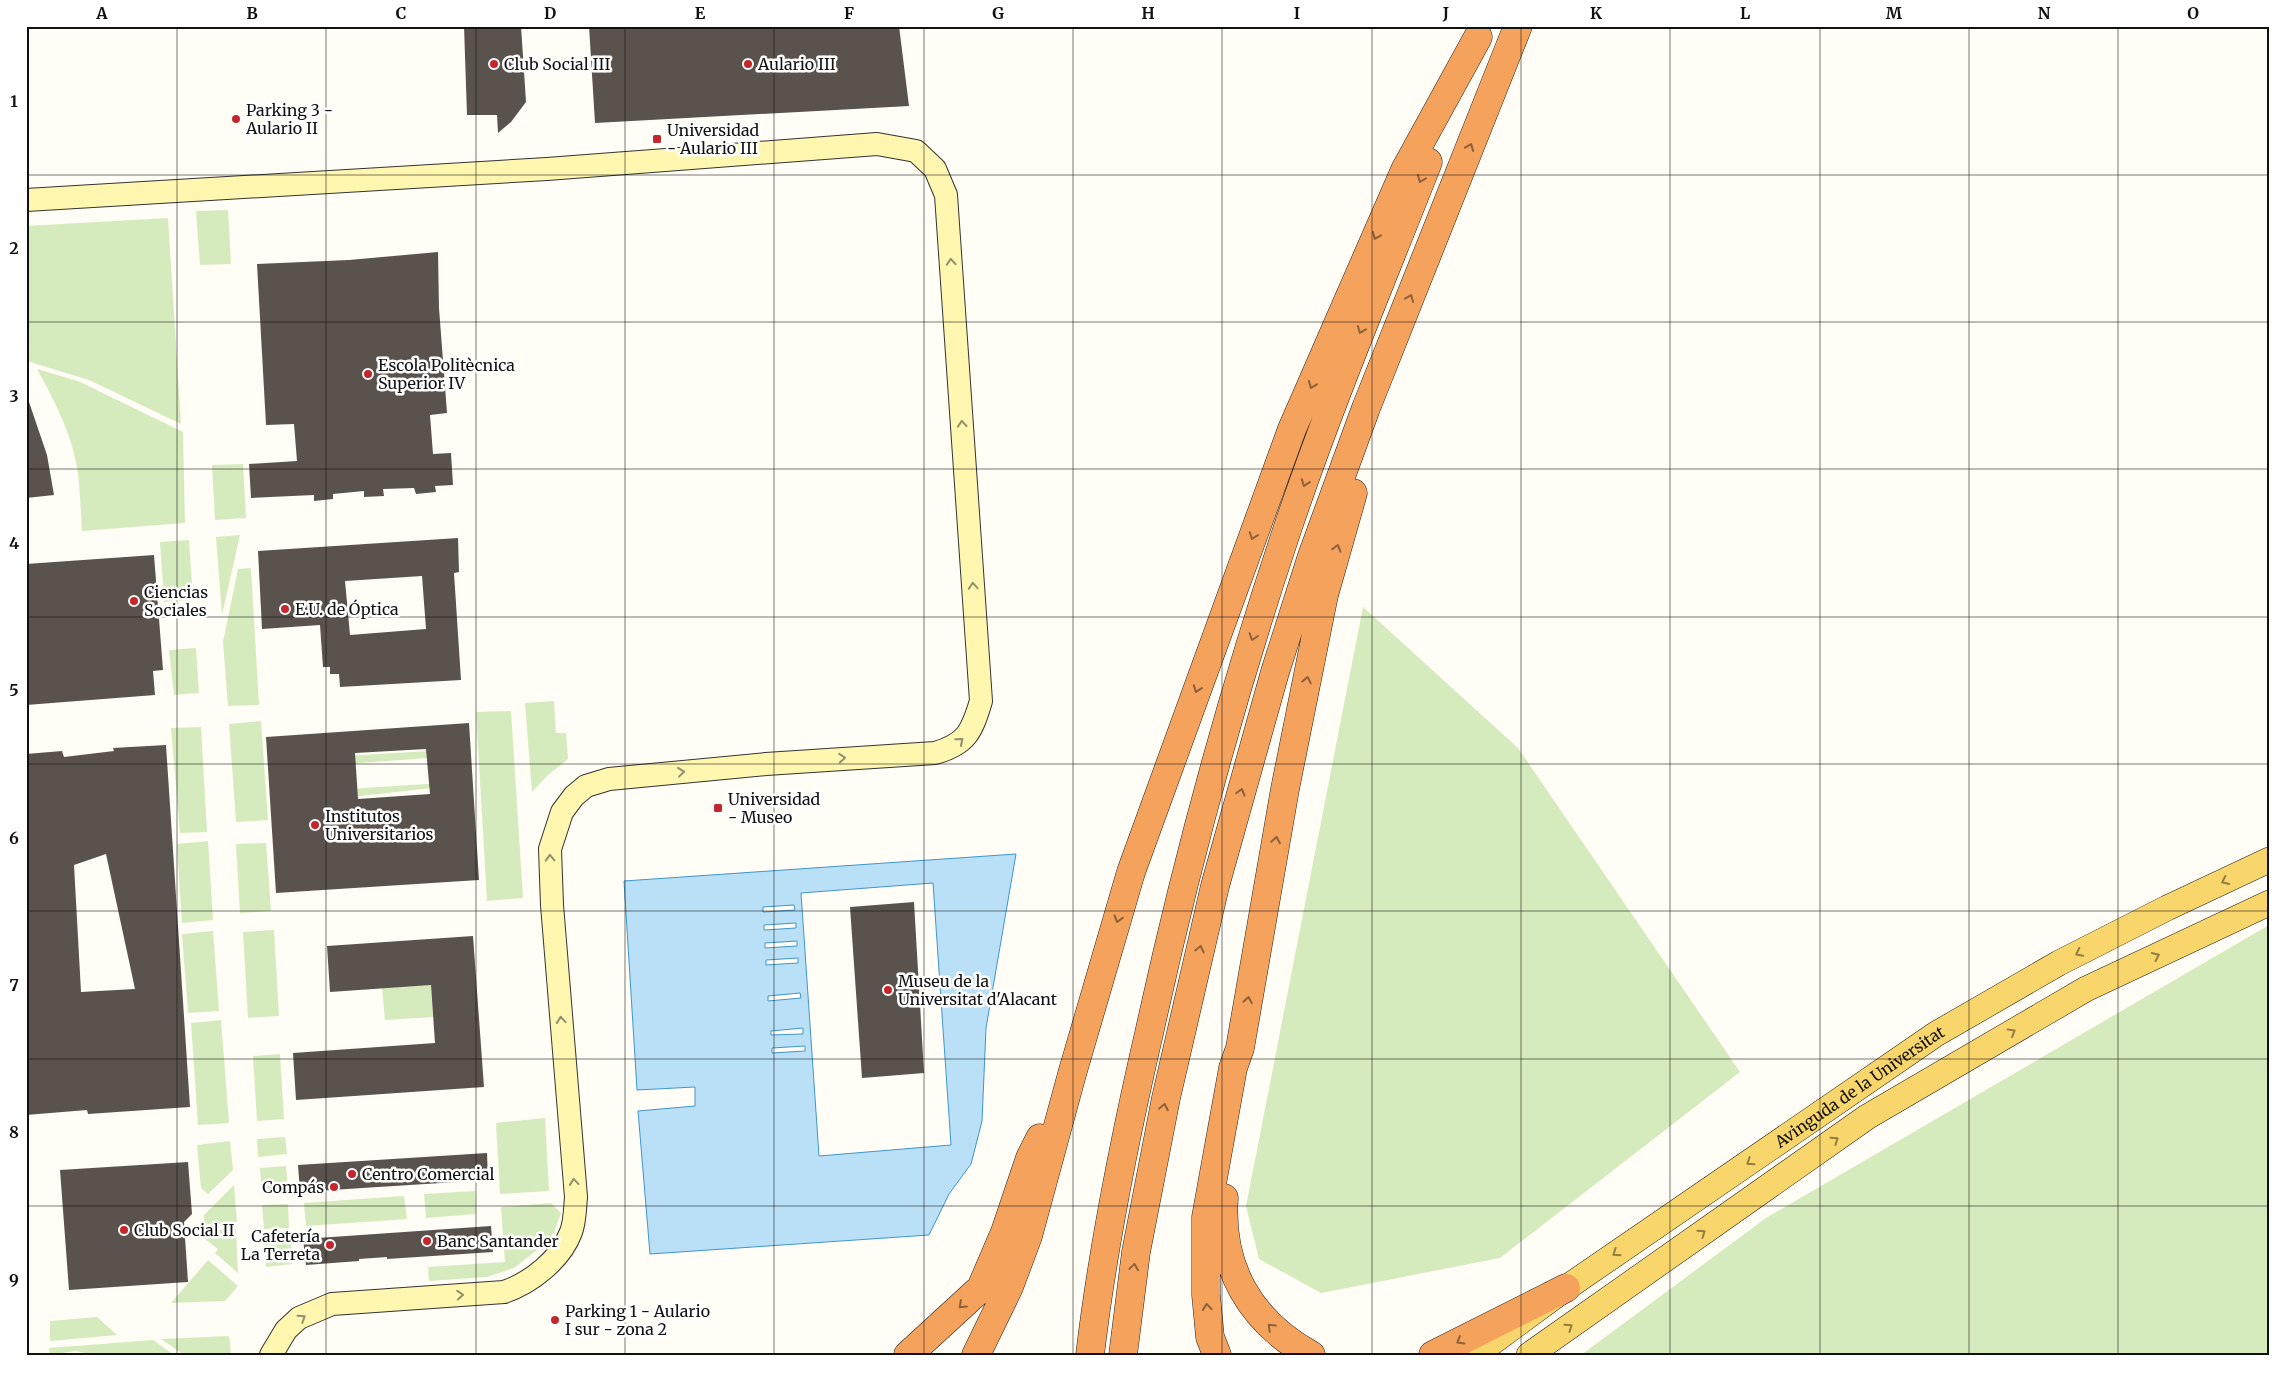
<svg xmlns="http://www.w3.org/2000/svg" width="2295" height="1381" font-family="Merriweather,serif">
<rect width="100%" height="100%" fill="#fffdf5"/>
<!-- green -->
<path fill="#d5ebbd" d="M228,210l3,54 -31,1 -4,-54z
M168,218l13,206 -92,-44 -59,-18 -4,-6v-130z
M37,369l41,12 105,51 2,91 -103,8c-1,-19 -2,-39 -4,-58 -5,-37 -23,-71 -41,-104z
M243,464l3,54 -31,2 -3,-55z
M240,535l-18,80 -6,-78z
M189,540l4,60 -29,2 -4,-60z
M251,568l8,137 -31,1 -5,-64 15,-73z
M1363,607l155,141 222,324 -240,186 -179,35 -62,-34 -13,-53z
M196,648l3,45 -25,2 -5,-45z
M554,701l2,32h10l2,26 -20,16 -16,17 -7,-89z
M511,711l12,187 -36,3 -11,-189z
M261,721l7,99 -32,2 -7,-98z
M201,727l6,105 -27,1 -9,-105z
M428,751l1,7 -98,7 -1,-8z
M472,781l-13,4 -125,14 -1,-9z
M208,841l5,79 -31,3 -5,-79z
M266,843l5,68 -31,2 -4,-69z
M2269,925v430h-688l185,-137z
M274,930l5,86 -31,2 -5,-86z
M213,931l6,80 -31,2 -6,-79z
M431,985l2,32 -48,3 -3,-32z
M221,1020l8,103 -31,2 -7,-102z
M280,1054l4,65 -27,2 -4,-65z
M545,1118l4,73 -49,3 -4,-71z
M285,1137l2,17 -29,3 -1,-18z
M230,1141l3,29 -25,24 -7,-6 -4,-43z
M286,1166l2,26 -26,2 -2,-26z
M234,1185l3,37 -33,3v-10z
M475,1191l1,23 -50,4 -2,-24z
M404,1196l3,23 -101,7 -2,-23z
M551,1203l10,10 -7,20 -17,17 -23,18 -27,9 -58,4 -1,-14 77,-5 -4,-55z
M288,1204l1,24 -25,1 -2,-24z
M236,1229l2,44 -23,-20 3,-4 -13,-10 -1,-8z
M291,1238l1,26 -26,3 -2,-27z
M208,1260l30,26 -13,15 -54,2z
M97,1317l20,18 -67,6v-20z
M229,1336l2,19h-47l-23,-16z
M153,1340l21,15h-81l-17,-4 -26,4 -1,-7z"/>
<!-- water -->
<path fill="#b9e0f7" stroke="#3f96cf" fill-rule="evenodd" d="M1016,854l-30,174 -4,93 -11,43 -22,30 -20,41 -279,19 -12,-143 57,-5v-19l-58,3 -13,-209zM933,883l18,262 -132,11 -18,-263zM794,905l1,5 -32,2v-5zM796,923v5l-32,2v-5zM797,941v5l-32,2v-5zM798,958v5l-32,2v-5zM800,993l1,5 -33,3v-5zM803,1028v6l-32,1v-4zM805,1046v5l-33,2v-5z"/>
<!-- building -->
<path fill="#5a524d" fill-rule="evenodd" d="M464,26h57l5,76 -15,20 -13,11 -1,-18h-30z
M589,26h310l10,80 -314,17z
M438,252l1,56 8,105 -17,2 3,39 18,-1 2,32 -18,1 1,6 -20,2 -2,-6 -31,1 1,7 -20,1v-6l-31,3v5l-19,2v-6l-63,3 -2,-34 48,-3 -3,-37 -28,1 -9,-161 92,-4z
M26,402h3l18,53 7,40 -28,3z
M458,538l1,34 -5,1 7,107 -121,7 -1,-13h-9v-7h-7l-3,-42 -58,4 -4,-78zM422,576l4,53 -76,6 -5,-54z
M154,555l9,115 -10,1 2,24 -129,10v-141z
M469,723l10,157 -203,13 -10,-156zM426,749l4,45 -72,5 -3,-46z
M166,745l24,362 -102,7 -1,-4 -61,5v-361l36,-3 2,6 50,-6 -1,-3zM106,854l29,135 -54,3 -7,-127z
M914,902l10,171 -62,5 -12,-171z
M473,936l11,151 -188,13 -3,-47 142,-10 -4,-58 -101,7 -3,-46z
M487,1153l1,27 -188,12 -2,-27z
M188,1162l4,52 -8,8 4,60 -119,8 -9,-120z
M491,1226l2,26 -106,7v-2l-28,2v2l-53,4 -3,-26z"/>
<g fill="none" stroke-linecap="round" stroke-linejoin="round">
<defs>
<path id="secondary" d="M26,200l521,-31 330,-25 39,7 19,18 11,26 35,506c-9,30 -14,43 -46,52l-169,11 -157,15 -23,7 -12,10 -12,16 -12,37 2,56 24,292c-1,11 -1,25 -5,35 -10,27 -40,51 -67,60l-172,12 -33,14 -13,12 -15,25"/>
<g id="primary">
<path id="s1" d="M1475,1355l91,-67 370,-254 123,-71 108,-55 102,-48"/>
<path d="M1529,1355l338,-238 219,-128 183,-86"/>
</g>
<path id="highway" d="M1224,1198c-5,70 27,124 87,157
M908,1355l73,-67 24,-56 25,-74 10,-20
M976,1355l33,-68 19,-51 44,-162 59,-202 161,-443 113,-259 73,-133
M1090,1355c13,-110 35,-218 60,-326 37,-169 82,-335 137,-499 42,-125 93,-246 141,-368
M1123,1355l13,-103 30,-154 49,-212 60,-214 37,-116 54,-148 152,-382
M1217,1355l-7,-18 -4,-42v-78l27,-149 7,-20 45,-259 39,-194 29,-102
M1433,1355l133,-67"/>
</defs>
<!-- secondary casing -->
<use href="#secondary" stroke="#333" stroke-width="24"/>
<!-- primary casing -->
<use href="#primary" stroke="#222" stroke-width="26"/>
<!-- highway casing -->
<use href="#highway" stroke="#222" stroke-width="29"/>
<!-- secondary -->
<use href="#secondary" stroke="#fff6b0" stroke-width="22"/>
<!-- primary -->
<use href="#primary" stroke="#f9d66b" stroke-width="25"/>
<!-- highway -->
<use href="#highway" stroke="#f5a25d" stroke-width="28"/>
</g>
<!-- one-way arrows -->
<defs><path id="oneway-chevron" d="M-2-3.5L2.5 0L-2 3.5" fill="none" stroke-width="1.6" stroke-linecap="round" stroke-linejoin="round" transform="scale(1.25)"/></defs>
<g stroke="#8e613b">
<use href="#oneway-chevron" transform="translate(1470 147) rotate(-68)"/>
<use href="#oneway-chevron" transform="translate(1421 179) rotate(112)"/>
<use href="#oneway-chevron" transform="translate(1376 236) rotate(113)"/>
<use href="#oneway-chevron" transform="translate(1410 298) rotate(-68)"/>
<use href="#oneway-chevron" transform="translate(1361 330) rotate(112)"/>
<use href="#oneway-chevron" transform="translate(1312 385) rotate(113)"/>
<use href="#oneway-chevron" transform="translate(1305 483) rotate(110)"/>
<use href="#oneway-chevron" transform="translate(1253 536) rotate(110)"/>
<use href="#oneway-chevron" transform="translate(1337 548) rotate(-74)"/>
<use href="#oneway-chevron" transform="translate(1253 637) rotate(108)"/>
<use href="#oneway-chevron" transform="translate(1307 680) rotate(-78)"/>
<use href="#oneway-chevron" transform="translate(1197 689) rotate(110)"/>
<use href="#oneway-chevron" transform="translate(1241 792) rotate(-74)"/>
<use href="#oneway-chevron" transform="translate(1276 840) rotate(-80)"/>
<use href="#oneway-chevron" transform="translate(1118 919) rotate(106)"/>
<use href="#oneway-chevron" transform="translate(1200 949) rotate(-77)"/>
<use href="#oneway-chevron" transform="translate(1248 1000) rotate(-80)"/>
<use href="#oneway-chevron" transform="translate(1164 1107) rotate(-79)"/>
<use href="#oneway-chevron" transform="translate(1134 1267) rotate(-82)"/>
<use href="#oneway-chevron" transform="translate(962 1305) rotate(137)"/>
<use href="#oneway-chevron" transform="translate(1207 1307) rotate(-95)"/>
<use href="#oneway-chevron" transform="translate(1271 1327) rotate(-136)"/>
<use href="#oneway-chevron" transform="translate(1460 1341) rotate(149)"/>
</g>
<g stroke="#948f68">
<use href="#oneway-chevron" transform="translate(951 262) rotate(-94)"/>
<use href="#oneway-chevron" transform="translate(962 424) rotate(-94)"/>
<use href="#oneway-chevron" transform="translate(973 586) rotate(-94)"/>
<use href="#oneway-chevron" transform="translate(960 741) rotate(-40)"/>
<use href="#oneway-chevron" transform="translate(842 758) rotate(-4)"/>
<use href="#oneway-chevron" transform="translate(681 772) rotate(-6)"/>
<use href="#oneway-chevron" transform="translate(550 858) rotate(-92)"/>
<use href="#oneway-chevron" transform="translate(561 1020) rotate(-95)"/>
<use href="#oneway-chevron" transform="translate(574 1182) rotate(-95)"/>
<use href="#oneway-chevron" transform="translate(460 1295) rotate(-4)"/>
<use href="#oneway-chevron" transform="translate(302 1318) rotate(-33)"/>
</g>
<g stroke="#917d42">
<use href="#oneway-chevron" transform="translate(2225 881) rotate(155)"/>
<use href="#oneway-chevron" transform="translate(2079 953) rotate(153)"/>
<use href="#oneway-chevron" transform="translate(2156 956) rotate(-25)"/>
<use href="#oneway-chevron" transform="translate(2012 1032) rotate(-30)"/>
<use href="#oneway-chevron" transform="translate(1835 1140) rotate(-35)"/>
<use href="#oneway-chevron" transform="translate(1750 1162) rotate(146)"/>
<use href="#oneway-chevron" transform="translate(1702 1233) rotate(-35)"/>
<use href="#oneway-chevron" transform="translate(1616 1253) rotate(146)"/>
<use href="#oneway-chevron" transform="translate(1569 1327) rotate(-35)"/>
</g>
<!-- grid -->
<path fill="none" stroke="#111" stroke-width="1" stroke-opacity="0.55" d="M177,26v1329M326,26v1329M476,26v1329M625,26v1329M774,26v1329M924,26v1329M1073,26v1329M1222,26v1329M1372,26v1329M1521,26v1329M1670,26v1329M1820,26v1329M1969,26v1329M2118,26v1329M26,175h2243M26,322h2243M26,469h2243M26,617h2243M26,764h2243M26,911h2243M26,1059h2243M26,1206h2243"/>
<!-- markers -->
<g fill="#c4262e" stroke="#fff" stroke-width="2">
<circle cx="494" cy="64" r="5"/>
<circle cx="748" cy="64" r="5"/>
<circle cx="236" cy="119" r="5"/>
<rect x="652" y="134" width="10" height="10" rx="2.5"/>
<circle cx="368" cy="374" r="5"/>
<circle cx="134" cy="601" r="5"/>
<circle cx="285" cy="609" r="5"/>
<rect x="713" y="803" width="10" height="10" rx="2.5"/>
<circle cx="315" cy="825" r="5"/>
<circle cx="888" cy="990" r="5"/>
<circle cx="352" cy="1174" r="5"/>
<circle cx="334" cy="1187" r="5"/>
<circle cx="124" cy="1230" r="5"/>
<circle cx="427" cy="1241" r="5"/>
<circle cx="330" cy="1245" r="5"/>
<circle cx="555" cy="1320" r="5"/>
</g>
<g text-anchor="middle" dominant-baseline="central" stroke-width="5" stroke-linejoin="round" paint-order="stroke">
<!-- poi labels -->
<g font-size="16" fill="#111" stroke="#fff" text-anchor="start">
<text x="504" y="64">Club Social III</text>
<text x="758" y="64">Aulario III</text>
<text x="246" y="110">Parking 3 -<tspan x="246" dy="18">Aulario II</tspan></text>
<text x="667" y="130">Universidad<tspan x="667" dy="18">- Aulario III</tspan></text>
<text x="378" y="365">Escola Politècnica<tspan x="378" dy="18">Superior IV</tspan></text>
<text x="144" y="592">Ciencias<tspan x="144" dy="18">Sociales</tspan></text>
<text x="295" y="609">E.U. de Óptica</text>
<text x="728" y="799">Universidad<tspan x="728" dy="18">- Museo</tspan></text>
<text x="325" y="816">Institutos<tspan x="325" dy="18">Universitarios</tspan></text>
<text x="898" y="981">Museu de la<tspan x="898" dy="18">Universitat d'Alacant</tspan></text>
<text x="362" y="1174">Centro Comercial</text>
<text x="324" y="1187" text-anchor="end">Compás</text>
<text x="134" y="1230">Club Social II</text>
<text x="320" y="1236" text-anchor="end">Cafetería<tspan x="320" dy="18">La Terreta</tspan></text>
<text x="437" y="1241">Banc Santander</text>
<text x="565" y="1311">Parking 1 - Aulario<tspan x="565" dy="18">I sur - zona 2</tspan></text>
</g>
<!-- street labels -->
<g font-size="16" fill="#111" stroke="#fff">
<text stroke="none"><textPath href="#s1" startOffset="469">Avinguda de la Universitat</textPath></text>
</g>
</g>
<!-- border -->
<rect width="2295" height="1381" fill="none" stroke="#ffffff" stroke-width="55"/>
<rect x="28" y="28" width="2240" height="1326" fill="none" stroke="#111" stroke-width="2"/>
<g font-size="16" text-anchor="middle" font-weight="bold" fill="#111">
<text x="102" y="19">A</text>
<text x="252" y="19">B</text>
<text x="401" y="19">C</text>
<text x="550" y="19">D</text>
<text x="700" y="19">E</text>
<text x="849" y="19">F</text>
<text x="998" y="19">G</text>
<text x="1148" y="19">H</text>
<text x="1297" y="19">I</text>
<text x="1446" y="19">J</text>
<text x="1596" y="19">K</text>
<text x="1745" y="19">L</text>
<text x="1894" y="19">M</text>
<text x="2044" y="19">N</text>
<text x="2193" y="19">O</text>
<text x="14" y="107">1</text>
<text x="14" y="254">2</text>
<text x="14" y="402">3</text>
<text x="14" y="549">4</text>
<text x="14" y="696">5</text>
<text x="14" y="844">6</text>
<text x="14" y="991">7</text>
<text x="14" y="1138">8</text>
<text x="14" y="1286">9</text>
</g>
</svg>
